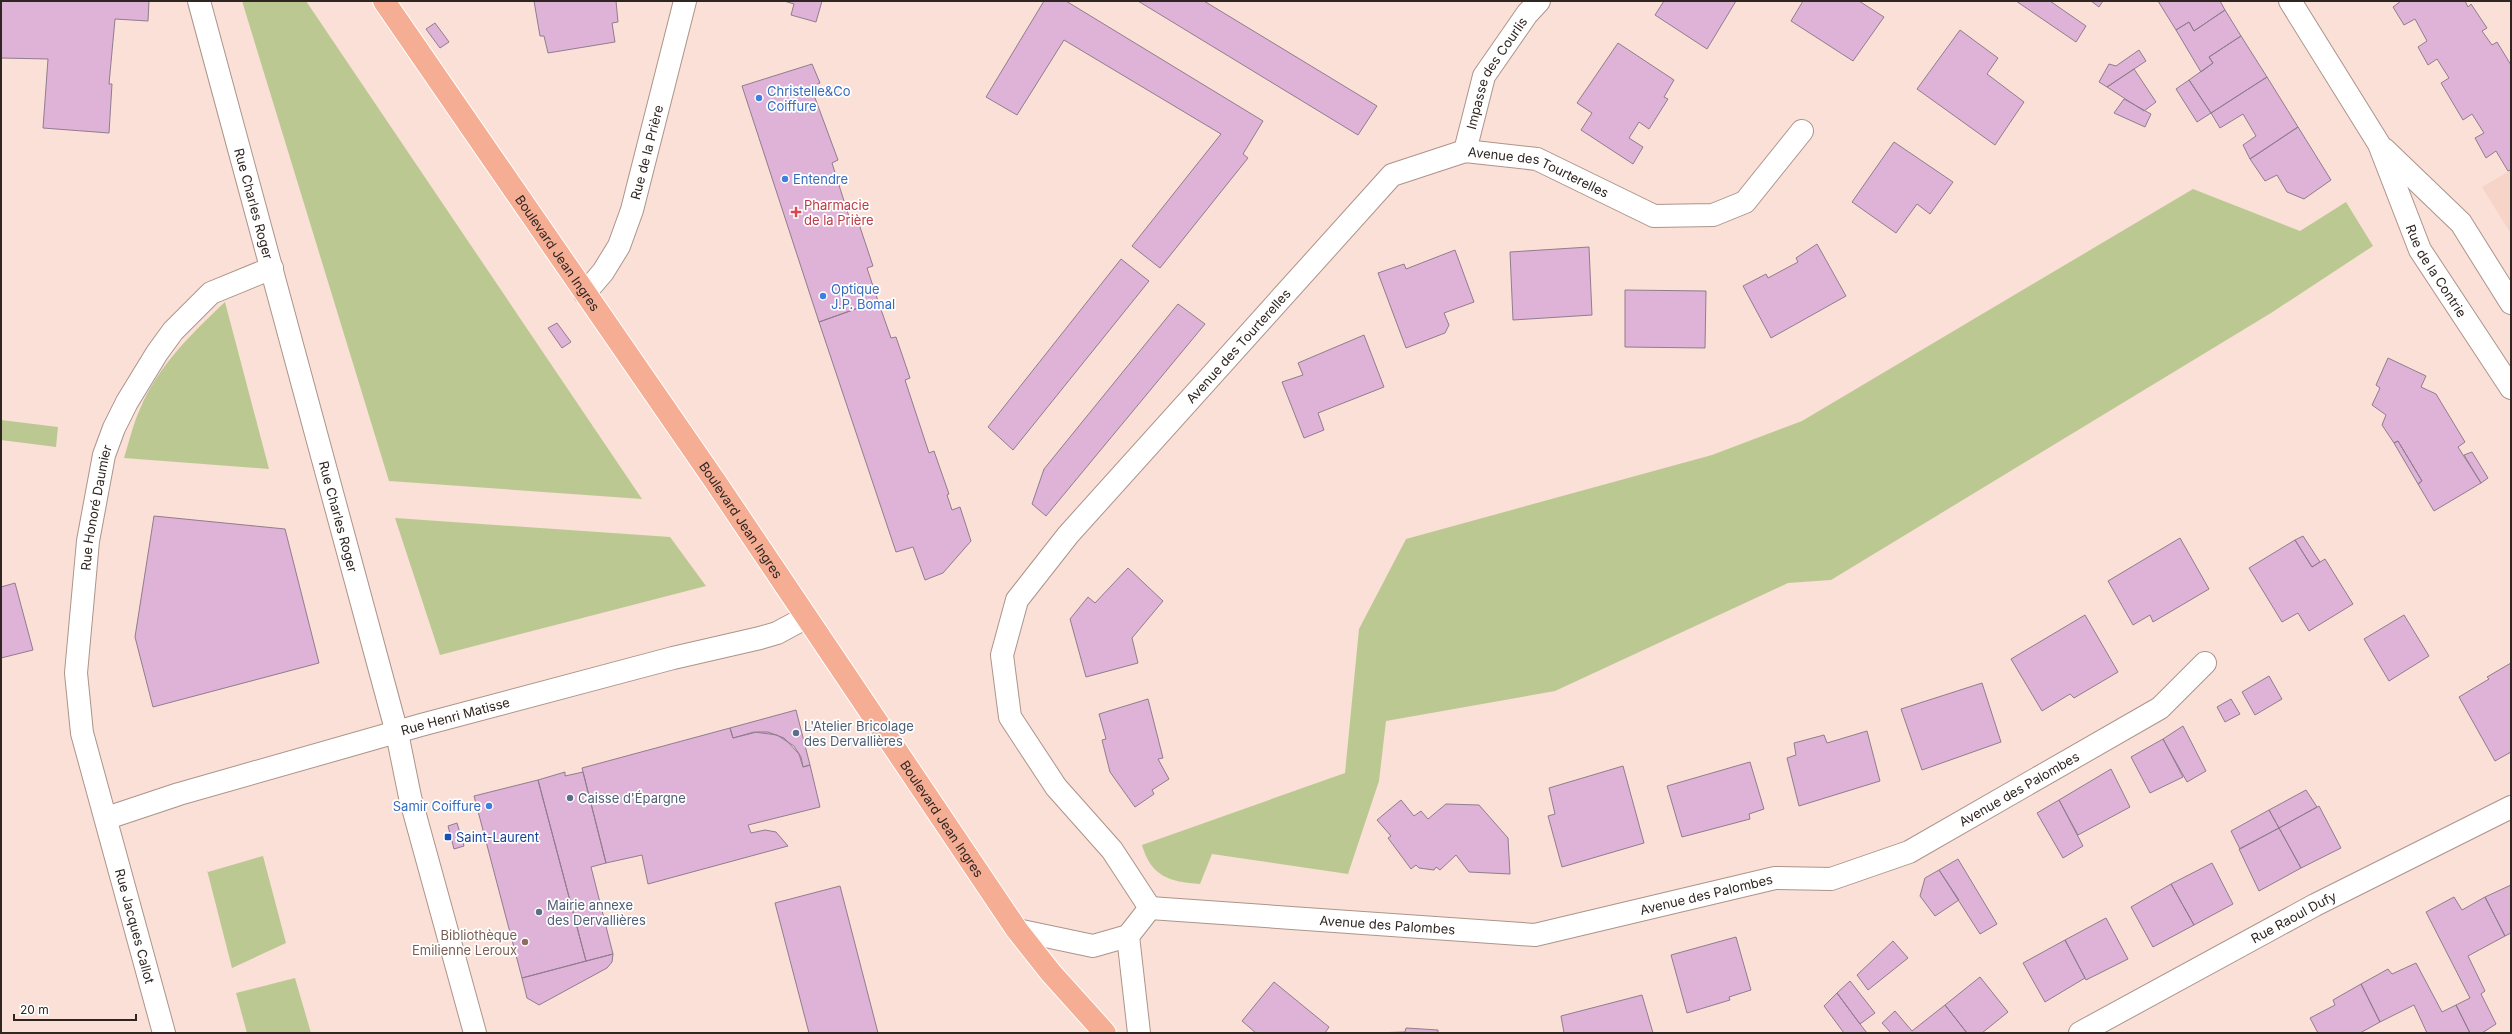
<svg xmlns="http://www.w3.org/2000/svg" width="2512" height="1034" font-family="Inter,sans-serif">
<rect width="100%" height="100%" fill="#fae0d6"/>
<!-- built -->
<path fill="#f6d4c7" d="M2511,170v64l-29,-47z"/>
<!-- green -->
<path fill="#bcc892" d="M242,1h64l336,498 -253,-18z
M2193,189l107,42 46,-29 27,44 -102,67 -440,267 -43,3 -233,108 -169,30 -7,60 -31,93 -136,-20 -12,30c-31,-2 -49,-8 -58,-39l203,-72 14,-144 47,-90 306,-84 90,-34z
M225,302l44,167 -145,-11c5,-16 9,-34 16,-49 18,-43 52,-76 85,-107z
M1,420l57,7 -2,20 -55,-7z
M395,518l275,19 36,49 -266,69z
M263,856l23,87 -54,25 -25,-98 1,2z
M295,978l16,55h-64l-11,-40z"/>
<!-- building -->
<path fill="#dfb2d8" stroke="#907d8d" d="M1,1h148l-1,20 -33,-2 -6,65h3l-3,49 -66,-5 5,-69 -47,-1z
M534,1h82l2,21 -6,1 3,19 -67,11 -4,-17h-4z
M784,1h38l-6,21 -25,-7 3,-11z
M1044,1h22l197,120 -20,33 5,4 -88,110 -28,-22 89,-112 -157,-94 -47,75 -31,-18z
M1138,1h66l173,105 -19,29z
M1664,1h72l-29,48 -52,-34z
M1803,1h56l25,16 -31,44 -62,-40z
M2016,1h34l36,25 -10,16z
M2091,1h12l-4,6z
M2158,1h62l5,9 -31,21 -5,-9 -13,8z
M2401,1h64l3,6 3,-3 16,24 -5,3 10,14 5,-3 14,23v105l-3,1 -12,-20 -10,7 -11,-20 9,-5 -12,-19 -9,6 -22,-37 8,-5 -12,-19 -9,6 -10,-18 9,-6 -12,-22 -11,6 -11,-18z
M2225,10l16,26 -32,21 4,6 -12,9 -25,-42 13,-8 5,9z
M435,23l14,19 -9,6 -14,-19z
M1960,30l38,28 -11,16 37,28 -29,43 -78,-56z
M2241,36l26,41 -56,36 -22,-33 24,-17 -4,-6z
M1618,43l56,37 -10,17 4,2 -19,30 -10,-7 -10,16 14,9 -10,17 -52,-34 11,-17 -15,-10z
M2139,50l7,11 -39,26 -8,-5 10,-18 7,2z
M812,64l8,19 -9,4 27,73 -6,3 19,60 7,-2 15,45 -6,2 11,33 -59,21 -77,-236z
M2134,69l22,33 -12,9 -37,-24z
M2267,77l31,50 -48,32 -7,-14 13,-9 -13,-22 -23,14 -9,-15z
M2189,80l22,33 -14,9 -21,-33z
M2124,99l27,15 -6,13 -31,-14z
M2298,127l33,53 -27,19 -17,-7 -10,-17 -12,6 -15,-22z
M1894,142l59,40 -23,32 -13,-10 -21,29 -44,-31z
M1817,244l29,52 -75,42 -28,-52 23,-12 2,4 30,-16 -2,-4z
M1589,247l3,68 -79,5 -3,-68z
M1455,250l19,52 -30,11 5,12 -4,8 -39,15 -28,-75 26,-9 2,5z
M1121,259l28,22 -136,169 -25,-23z
M1625,290l81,1 -1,57 -80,-1z
M878,301l13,37 5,-1 14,41 -5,2 24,73 5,-2 15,43 -2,1 5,15 8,-3 11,34 -28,32 -18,7 -12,-33 -17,5 -77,-230z
M1178,304l27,20 -159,192 -14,-12 12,-35z
M557,323l14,19 -9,6 -14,-20z
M1364,335l20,52 -66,26 6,17 -20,8 -22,-56 21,-7 -5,-12z
M2388,358l38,18 -5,11 15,7 29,48 -7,5 23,36 -47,28 -16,-27 4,-3 -24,-40 -4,2 -12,-18 4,-10 -14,-10 8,-17 -4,-3z
M2398,441l24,40 -4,3 -24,-41z
M2472,452l16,26 -7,5 -17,-28z
M154,516l131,13 34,134 -166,44 -18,-70z
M2303,536l17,26 -8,5 -17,-27z
M2180,538l29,51 -56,33 -3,-7 -17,10 -25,-44z
M2295,540l17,27 13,-8 28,45 -44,27 -11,-18 -16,9 -33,-54z
M1128,568l35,33 -31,37 6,25 -52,14 -16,-58 18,-22 7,6z
M15,583l18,67 -32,8v-71z
M2085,615l33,57 -44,26 -4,-4 -28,17 -31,-52z
M2404,615l25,41 -40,25 -25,-42z
M2511,663v89l-16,9 -36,-64 30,-18 -2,-2z
M2269,676l13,23 -27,16 -13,-23z
M1982,683l19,59 -79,28 -21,-61z
M1148,699l15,59 -5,1 11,20 -17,11 2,4 -19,13 -25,-35 -8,-32 4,-1 -7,-25z
M2231,699l9,15 -15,8 -8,-15z
M796,710l14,55 -7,2 -2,-10 -7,-11 -17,-11 -23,-3 -21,6 -3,-10z
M2183,726l23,45 -19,11 -24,-43z
M730,728l3,10 24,-6h11l16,6 15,16 4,13 7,-2 10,42 -72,18 3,8 14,-3 11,2 12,14 -140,38 -6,-29 -36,8 -24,-95z
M1867,731l13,50 -81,25 -12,-48 9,-3 -2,-12 30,-8 3,8z
M2163,739l20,38 -33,16 -19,-36z
M1750,762l14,47 -15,5 1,5 -68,18 -15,-51z
M1623,766l21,77 -82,24 -14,-51 7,-2 -6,-26z
M2111,769l19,38 -52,28 -19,-35z
M565,772v4l18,-4 23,91 -15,4 22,87 -27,7 -48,-181z
M538,780l48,181 -64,17 -48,-182z
M2306,790l11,17 -38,21 -10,-18z
M1401,800l13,16 7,-5 7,8 18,-15 33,1 29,33 2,36 -41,-2 -13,-17 -16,15 -4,-3 -2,3 -15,-2 -3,-3 -5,4 -23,-31 3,-2 -14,-16z
M2059,800l24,46 -20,12 -26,-45z
M2319,806l22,42 -40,20 -22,-40z
M2269,810l10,18 -39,21 -9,-18z
M457,823l7,23 -10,3 -6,-23z
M2279,828l22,40 -42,23 -20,-42z
M1958,859l39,65 -17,10 -41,-64z
M2212,863l21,41 -39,21 -23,-41z
M1939,870l20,30 -24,16 -15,-20 5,-18z
M2171,884l23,41 -41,22 -22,-40z
M2511,885v48l-6,3 -20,-39z
M840,886l38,147h-69l-34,-130z
M2454,897l8,13 23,-13 20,39 -37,20 17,35 -4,3 15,30 -14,9h-12l-14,-28 14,-7 -44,-86z
M2106,918l22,41 -42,21 -21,-40z
M1736,937l15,53 -22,7 1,3 -43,13 -16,-58z
M2065,940l20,38 -40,24 -22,-39z
M1893,941l15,17 -40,32 -11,-15z
M613,954l-1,8 -5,6 -68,37 -12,-7 -5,-20z
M2416,963l26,49 14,-7 14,28h-43l-13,-28 -34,17 -19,-38 27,-15 4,5z
M1980,977l28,35 -26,21h-15l-22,-28z
M1850,981l25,32 -15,11 -23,-31z
M1274,982l55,45 -4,6h-69l-14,-12z
M2361,984l19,38 -20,11h-42l-8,-15 25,-13 -2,-5z
M1837,993l23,31 7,9h-23l-20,-27z
M1642,995l11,38h-89l-3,-17z
M1945,1005l22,28h-76l-9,-10 13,-12 17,20z
M1406,1028l32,2v3h-68l35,-1z"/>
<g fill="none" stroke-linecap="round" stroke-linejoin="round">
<defs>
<g id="minor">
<path id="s1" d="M199,1l198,732 13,64 65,236"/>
<path id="s2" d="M2290,1l89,143 41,106 91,138"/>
<path d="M2384,149l77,74 50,80"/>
<path id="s3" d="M1465,151l19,-75 43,-62 12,-13"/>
<path id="s4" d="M585,293l18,-21 16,-26 13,-36 53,-209"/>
<path id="s5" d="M107,818l72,-24 242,-69 252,-67 87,-20 17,-5 28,-15"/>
<path id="s6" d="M1150,908l-38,-58 -56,-63 -46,-70 -8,-62 15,-55 51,-65 324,-360 73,-24 72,8 117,57 59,-1 32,-13 57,-71"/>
<path id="s7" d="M1150,908l385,27 240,-57 56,1 78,-27 251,-144 45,-45"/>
<path d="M1017,930l76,16 35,-10"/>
<path id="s8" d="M164,1033l-82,-300 -6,-60 12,-132 16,-86 10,-27 13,-26 30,-49 16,-22 38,-38 61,-25"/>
<path d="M1139,1033l-11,-97 22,-28"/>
<path id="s9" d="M2080,1033l235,-128 196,-98"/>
</g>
<g id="major">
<path id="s10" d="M384,1l333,483 300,446 34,43 54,60"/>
</g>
</defs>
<!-- minor casing -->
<use href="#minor" stroke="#ac948b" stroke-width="24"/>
<!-- major casing -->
<use href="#major" stroke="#fff" stroke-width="24"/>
<!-- minor -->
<use href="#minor" stroke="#fff" stroke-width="22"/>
<!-- major -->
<use href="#major" stroke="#f5ad94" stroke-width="22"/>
</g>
<!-- markers -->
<g fill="#3f7fe0" stroke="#fff" stroke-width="1.5">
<circle cx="759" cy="98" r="4"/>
<circle cx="785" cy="179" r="4"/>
<circle cx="823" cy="296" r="4"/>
<circle cx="489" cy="806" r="4"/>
</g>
<path fill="#e0444e" stroke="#fff" stroke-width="1.5" d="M794 206h4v4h4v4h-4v4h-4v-4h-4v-4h4z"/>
<g fill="#5c6f8a" stroke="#fff" stroke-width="1.5">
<circle cx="796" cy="733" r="4"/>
<circle cx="570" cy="798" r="4"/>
<circle cx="539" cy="912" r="4"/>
</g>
<rect fill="#1a4fb4" stroke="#fff" stroke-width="1.5" x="444" y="833" width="8" height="8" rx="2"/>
<circle fill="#8d6e63" stroke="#fff" stroke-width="1.5" cx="525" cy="942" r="4"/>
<g text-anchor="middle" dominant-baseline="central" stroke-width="3.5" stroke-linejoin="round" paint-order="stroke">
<!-- street labels -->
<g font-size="13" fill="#2f2622" stroke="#fff">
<text stroke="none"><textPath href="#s3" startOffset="85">Impasse des Courlis</textPath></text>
<text stroke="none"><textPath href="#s4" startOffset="156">Rue de la Prière</textPath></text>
<text stroke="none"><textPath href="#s6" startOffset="1078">Avenue des Tourterelles</textPath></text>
<text stroke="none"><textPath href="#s1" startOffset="210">Rue Charles Roger</textPath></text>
<text stroke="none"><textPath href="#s10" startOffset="306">Boulevard Jean Ingres</textPath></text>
<text stroke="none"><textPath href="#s2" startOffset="308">Rue de la Contrie</textPath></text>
<text stroke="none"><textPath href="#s6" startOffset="694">Avenue des Tourterelles</textPath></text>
<text stroke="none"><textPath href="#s8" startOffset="538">Rue Honoré Daumier</textPath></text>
<text stroke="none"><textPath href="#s1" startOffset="534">Rue Charles Roger</textPath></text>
<text stroke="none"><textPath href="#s10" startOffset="630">Boulevard Jean Ingres</textPath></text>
<text stroke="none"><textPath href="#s5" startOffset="363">Rue Henri Matisse</textPath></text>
<text stroke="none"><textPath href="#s7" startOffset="898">Avenue des Palombes</textPath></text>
<text stroke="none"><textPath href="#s10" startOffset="990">Boulevard Jean Ingres</textPath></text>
<text stroke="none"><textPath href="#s7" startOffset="562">Avenue des Palombes</textPath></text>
<text stroke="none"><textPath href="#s9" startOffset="243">Rue Raoul Dufy</textPath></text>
<text stroke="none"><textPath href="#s7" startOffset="238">Avenue des Palombes</textPath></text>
<text transform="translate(135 926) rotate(75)">Rue Jacques Callot</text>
</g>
<!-- shop labels -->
<g font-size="13" fill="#366cbe" stroke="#fff" text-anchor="start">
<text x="767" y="91">Christelle&amp;Co<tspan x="767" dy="15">Coiffure</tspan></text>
<text x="793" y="179">Entendre</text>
<text x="831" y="289">Optique<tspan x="831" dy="15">J.P. Bomal</tspan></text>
<text x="481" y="806" text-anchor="end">Samir Coiffure</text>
</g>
<!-- health labels -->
<g font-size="13" fill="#be3a42" stroke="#fff" text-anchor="start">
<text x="804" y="205">Pharmacie<tspan x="804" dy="15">de la Prière</tspan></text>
</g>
<!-- service labels -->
<g font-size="13" fill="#4e5e75" stroke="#fff" text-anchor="start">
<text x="804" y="726">L'Atelier Bricolage<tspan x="804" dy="15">des Dervallières</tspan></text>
<text x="578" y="798">Caisse d'Épargne</text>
<text x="547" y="905">Mairie annexe<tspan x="547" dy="15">des Dervallières</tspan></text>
</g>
<!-- transit labels -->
<g font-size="13" fill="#164399" stroke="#fff" text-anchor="start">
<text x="456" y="837">Saint-Laurent</text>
</g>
<!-- education labels -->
<g font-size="13" fill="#785e54" stroke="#fff" text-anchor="end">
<text x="517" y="935">Bibliothèque<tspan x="517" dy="15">Emilienne Leroux</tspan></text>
</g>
</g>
<!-- border -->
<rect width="2512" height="1034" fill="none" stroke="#2f2622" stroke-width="4"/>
<!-- scale -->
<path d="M14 1014v6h122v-6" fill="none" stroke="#2f2622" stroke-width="2"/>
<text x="20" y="1014" font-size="12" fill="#2f2622" stroke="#ffffff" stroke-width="3" paint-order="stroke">20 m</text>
</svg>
